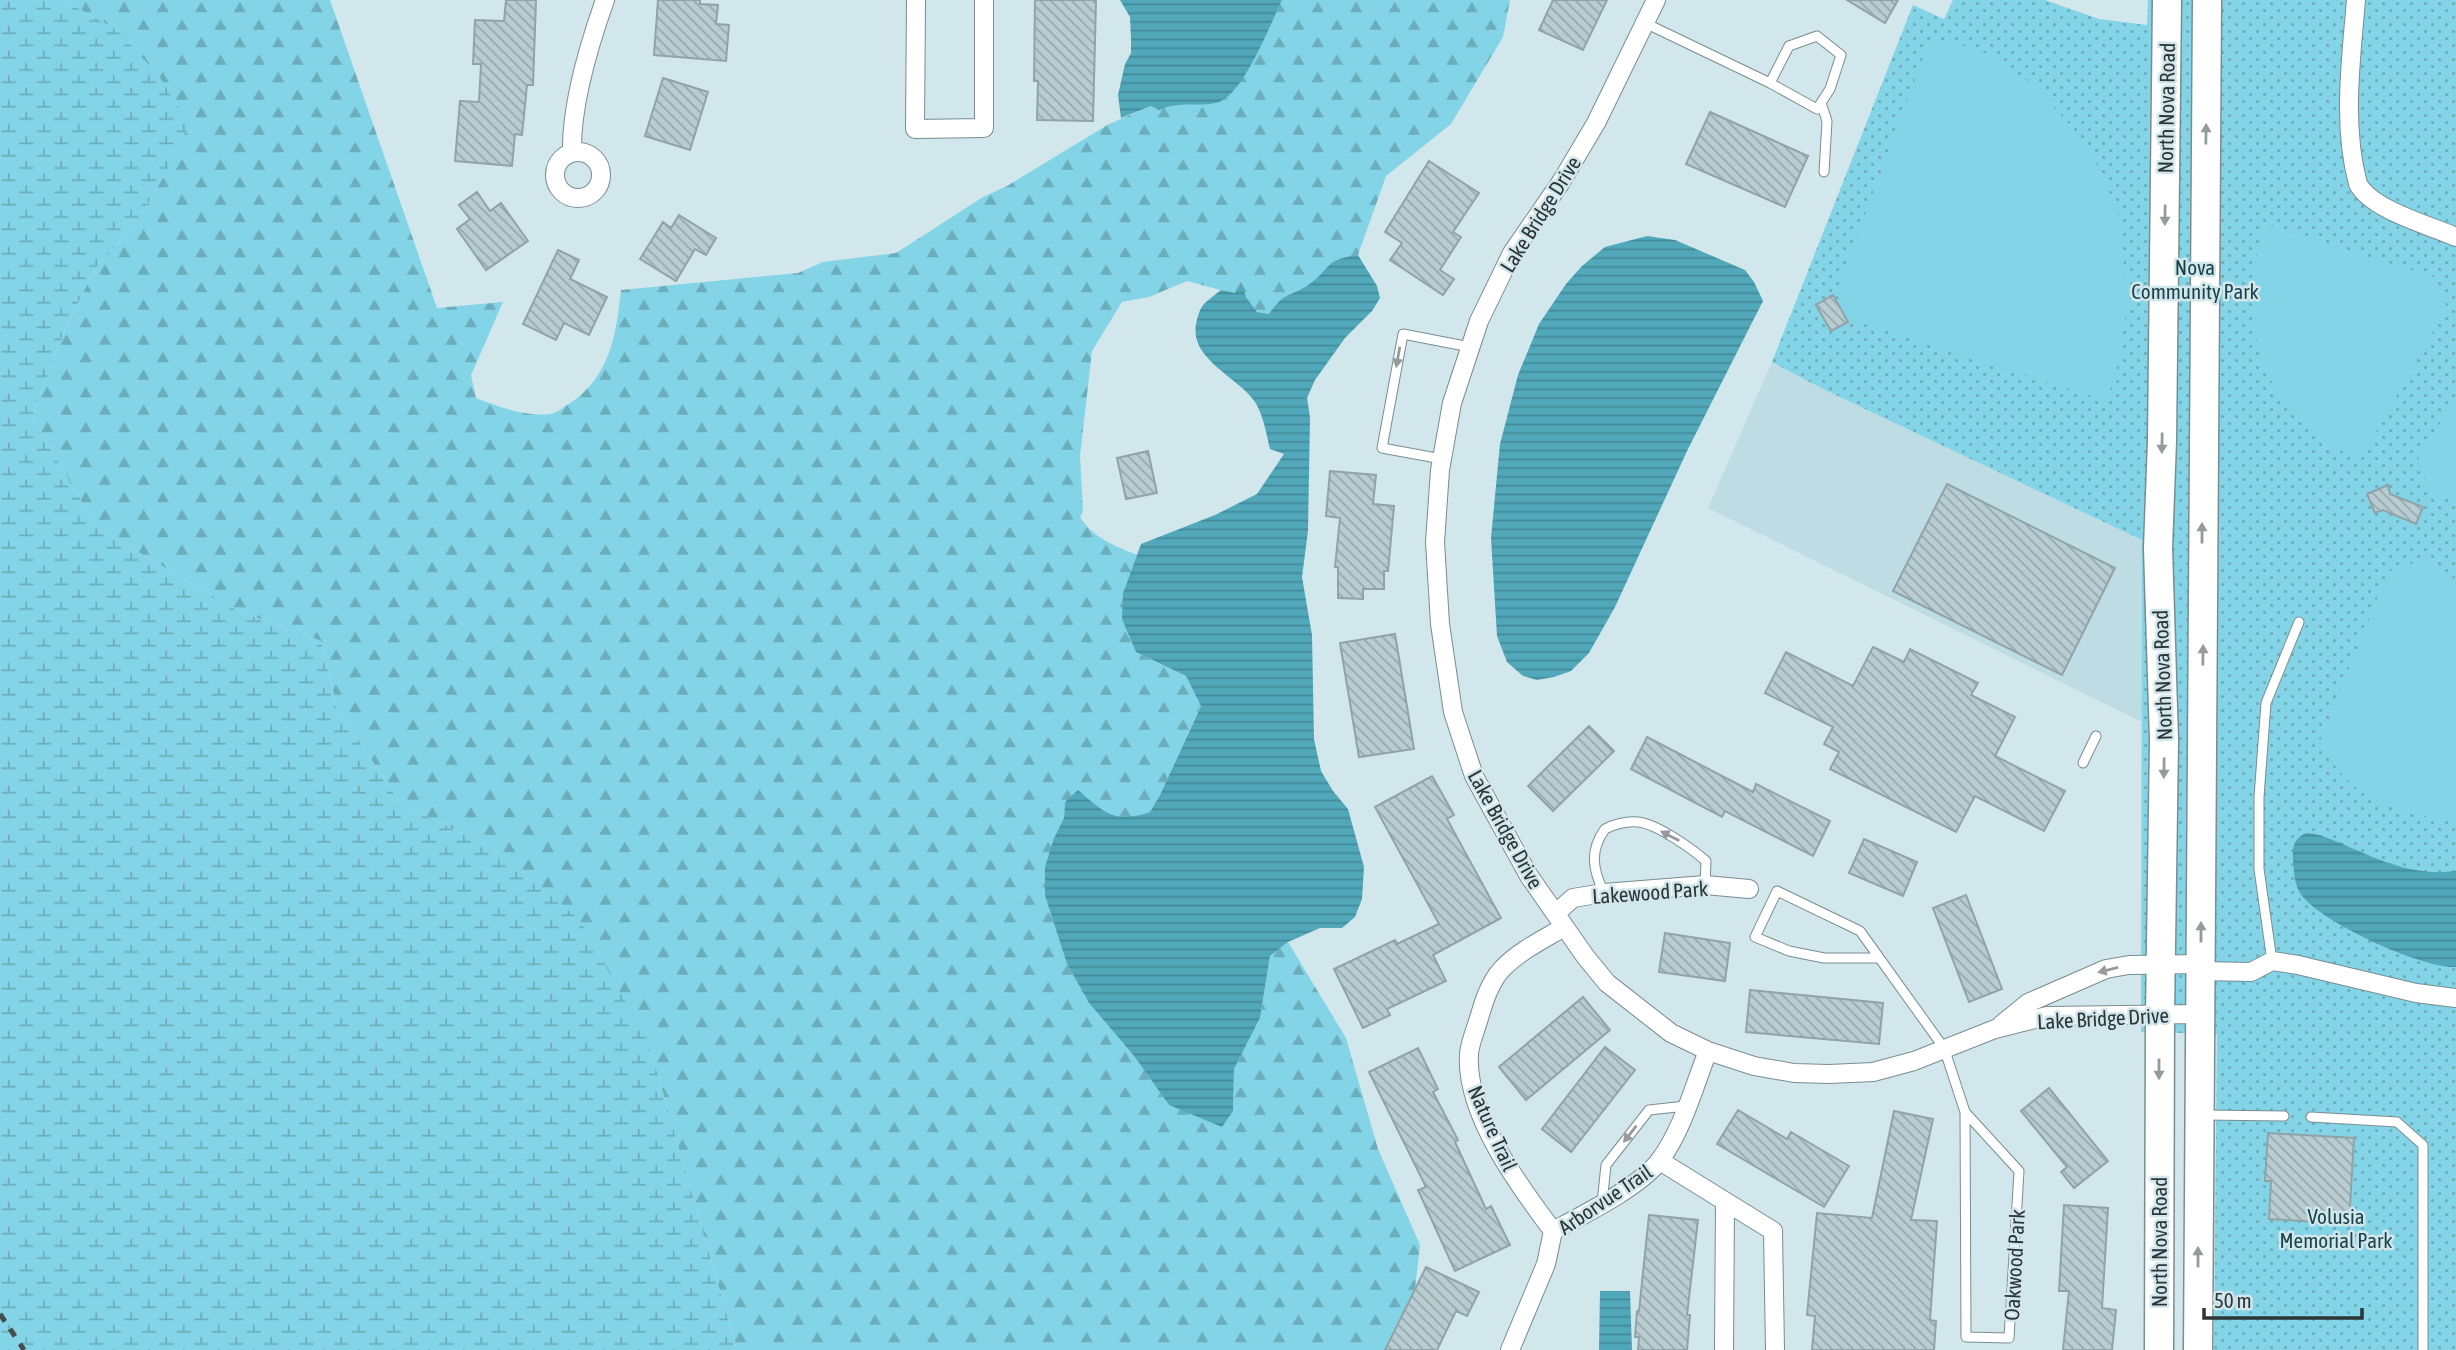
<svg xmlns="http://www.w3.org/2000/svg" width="2456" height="1350" font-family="'Asap Condensed',sans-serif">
<defs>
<pattern id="green-dots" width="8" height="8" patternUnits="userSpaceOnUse" patternTransform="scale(1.75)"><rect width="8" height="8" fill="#83d4e6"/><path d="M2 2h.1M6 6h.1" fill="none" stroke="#6cadbb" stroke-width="1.8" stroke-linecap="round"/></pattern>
<pattern id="forest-firs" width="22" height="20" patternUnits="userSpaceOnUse" patternTransform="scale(1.75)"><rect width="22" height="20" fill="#83d4e6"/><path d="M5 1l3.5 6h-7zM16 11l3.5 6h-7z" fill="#6cadbb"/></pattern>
<pattern id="wetland-marsh" width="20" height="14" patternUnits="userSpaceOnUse" patternTransform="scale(1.75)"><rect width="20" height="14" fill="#83d4e6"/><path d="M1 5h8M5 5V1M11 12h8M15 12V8" fill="none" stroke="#6cadbb"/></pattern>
<pattern id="water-rules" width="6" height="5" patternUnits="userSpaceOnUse" patternTransform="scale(1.75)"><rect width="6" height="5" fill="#50a8ba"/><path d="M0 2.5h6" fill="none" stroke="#438a98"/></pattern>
<pattern id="building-back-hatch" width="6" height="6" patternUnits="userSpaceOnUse" patternTransform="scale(1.75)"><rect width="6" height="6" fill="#b8cdd2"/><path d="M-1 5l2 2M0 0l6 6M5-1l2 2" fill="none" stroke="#96a7ab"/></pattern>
</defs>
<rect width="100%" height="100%" fill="#d1e7ec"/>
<!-- built -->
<path fill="#bedce3" d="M1772,362l51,27 319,151v182l-434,-214z"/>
<!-- green -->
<path fill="url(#green-dots)" d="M1953,0h92l54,19 48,6 1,-25h308v1350h-242l3,-316 -76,-2 1,-492 -319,-151 -51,-27 141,-357 31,14z"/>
<!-- forest -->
<path fill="url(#forest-firs)" d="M63,0h267l107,308 66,-6 -32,73 5,23c24,9 49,19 74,16 6,0 13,-7 19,-10 41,-27 47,-68 52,-114l177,-17 25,-11 73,-9 87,-56 24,-11 102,-62 42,-18 8,4 10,-5 17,-1 69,-49 27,-55h228l-7,37 -52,87 -65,52 -28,79c-34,5 -27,14 -50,30 -20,13 -23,6 -38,29l-13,-2 -11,-15 -59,-16 -38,16 -27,5 -30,49 -12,105 3,56 -3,5c13,21 35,29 57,38l-14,38 13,59 50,24 15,29 -41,90 -10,17 -20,6 -18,-1 -15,-11 -32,-4 -1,16 -10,20 3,93 10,33 22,39 45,53 35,49 64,6 1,-42 26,-51 10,-62 18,-14 58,96 32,111 42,96 -8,71 -22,34h-653l-89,-309 -153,-192 -95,-46 -63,-95 -16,-67 -83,-30 -142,-84 -64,-110 31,-83 31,-64 43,-48 27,-46 -47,-146z"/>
<!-- wetland -->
<path fill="url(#wetland-marsh)" d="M0,0h63l54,30 42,46 30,49 -25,51 -27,46 -43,48 -31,64 -31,83 64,110 142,84 83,30 16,67 63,95 95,46 84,70 69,122 89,309h-737z"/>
<!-- pitch -->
<path fill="#83d4e6" d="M1929,42l46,5 59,38 53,59 31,67 10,87 -8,57 -13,46 -255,-81 -16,-27z
M2265,225l169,52 13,30 -87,153c-16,-8 -33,-16 -47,-28 -63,-53 -73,-133 -48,-207z
M2456,396v104l-26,-8 -13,-31z
M2423,560l33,20v237c-24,6 -75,-12 -96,-26 -15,-11 -29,-31 -42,-45l70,-174z"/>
<!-- water -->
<path fill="url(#water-rules)" d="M1120,0h162c-12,25 -38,93 -63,102 -16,6 -39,-2 -60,8l-8,-4 -30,12 -3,-23 7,-31 6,-11v-14l-1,-22z
M1647,236l28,4 70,30 9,12 9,19 -75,148 -73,158 -26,46 -18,18 -17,6 -17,3 -14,-4 -16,-14 -10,-26 -6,-98 9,-94 18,-69 21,-51 27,-40 16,-18 23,-19z
M1358,255l19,31 3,12 -8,13 -27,27 -30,42 -8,18 3,19 -2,114 -6,46 10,58 2,104 7,32 12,20 15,18 16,58 -2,32 -7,18 -13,11h-22l-32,14 -18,14 -10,62 -26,51 -1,42 -11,16 -53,-22 -35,-49 -45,-53 -22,-39 -22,-69v-28l9,-29 10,-20 1,-16 13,-12c27,23 36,34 72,22l10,-17 41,-89 -15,-30 -50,-24 -14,-33 1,-26 18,-49 74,-29 42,-21 27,-40 -14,-5c-4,-16 -7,-38 -18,-51 -19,-23 -62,-40 -56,-74 2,-8 3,-14 8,-20 5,-5 11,-9 17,-14l14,3 7,-9 4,13 11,15 12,2c16,-23 19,-16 39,-29 23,-16 16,-26 50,-30z
M2307,833c16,1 32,10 47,16 33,15 66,27 102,22v96c-35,1 -128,-42 -151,-68 -11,-10 -11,-27 -12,-40 -1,-13 2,-22 14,-26z
M1600,1291h30l2,59h-33z"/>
<!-- building -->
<path fill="url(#building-back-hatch)" stroke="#8fa3a8" stroke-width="2" d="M506,0h30l-3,85h-6l-5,50 -7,-1 -3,32 -57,-5 5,-60 19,1 2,-38h-8l2,-44 29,1z
M658,0h42v4l18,1 -2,19 13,1 -3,36 -72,-6z
M1035,0h61l-3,121 -56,-1 1,-39h-4z
M1553,0h54l-24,50 -44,-20z
M1847,0h51l-13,23z
M663,78l45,14 -18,58 -45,-14z
M1710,112l98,44 -23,51 -99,-43z
M1429,161l50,32 -26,39 8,5 -21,33 14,9 -11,16 -53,-35 12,-17 -17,-11z
M477,192l13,19 11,-8 27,38 -42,29 -29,-41 13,-10 -11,-14z
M679,215l37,23 -10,17 -11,-6 -19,32 -36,-22 23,-37 8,6z
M558,250l21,10 -9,19 37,18 -18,38 -25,-12 -8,17 -33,-16z
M1833,295l15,27 -17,9 -15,-26z
M1148,451l9,42 -31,6 -9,-41z
M1330,471l46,4 -3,29 21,2 -6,65h-4v18h-21v10l-25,-1v-31h-3l5,-49 -14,-2z
M1947,484l168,84 -53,107 -169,-84z
M2388,485l2,9 33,13 -7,17 -33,-14 -8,3 -8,-19z
M1395,634l19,115 -55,8 -19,-114z
M1873,647l31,15 6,-13 68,34 -7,12 44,22 -20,39 70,35 -21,40 -69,-35 -19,36 -126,-63 9,-17 -15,-8 9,-17 -68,-34 21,-41 67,34z
M1589,726l25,25 -61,60 -25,-25z
M1647,737l106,55 3,-8 74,37 -17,35 -88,-45 -3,6 -91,-48z
M1432,776l22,39 -7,4 54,99 -68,37 13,26 -59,28 3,6 -27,13 -29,-59 61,-29 2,4 42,-20 -64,-117z
M1864,839l53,23 -14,34 -54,-23z
M1966,895l36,94 -33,13 -36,-94z
M1665,933l65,10 -5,38 -66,-9z
M1750,990l133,13 -4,41 -133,-12z
M1583,997l27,33 -84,70 -27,-33z
M1605,1047l30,23 -64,82 -29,-23z
M1418,1048l20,41 -5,3 25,48 -3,2 31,67 5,-3 19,39 -55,26 -37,-81 8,-3 -57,-115z
M2049,1088l59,73 -34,27 -13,-16 6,-5 -46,-56z
M1738,1110l49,29 4,-7 58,34 -25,41 -107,-63z
M1894,1111l39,8 -22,101 26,1 -7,99 6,1 -2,29h-122l3,-34 -8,-1 10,-102 55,5z
M2268,1133l86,5 -5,86 -80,-5 2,-38h-6z
M2064,1205l44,3 -6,100 14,2 -4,40h-49l6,-59h-10z
M1649,1215l49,5 -11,95h3l-3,35h-49l1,-13h-4l2,-26h2z
M1426,1267l53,25 -12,24 -11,-5 -19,39h-52z"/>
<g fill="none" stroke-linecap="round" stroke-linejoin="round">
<defs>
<path id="service" d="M1645,23l125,60 47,26 13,-20 11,-34 -24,-19 -28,10 -19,37
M1821,103l6,18 -3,51
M1442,459l-60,-11 21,-114 67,13
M2083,763l13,-27
M1604,893c-11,-23 -15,-42 1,-64 10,-5 21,-8 33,-7 19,2 53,26 68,39l-1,24
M1879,958h-55l-35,-7 -34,-14 22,-46 83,40 84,117 21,64 54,59 -10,167 -43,-1 -1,-225
M2272,961l-13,-92v-72l7,-94 33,-81
M2205,1115l79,1
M2311,1117l86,5 26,23v205
M1602,1203l4,-38 43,-55 37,-4"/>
<path id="minor" d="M916,0l-1,129 69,-1v-128
M1656,0l-60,123 -35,59 -49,71 -33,68 -27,82 -12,67 -5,72 5,82 13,88 21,64 55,100 56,80 22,27 64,50 37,18 46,15 40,7 35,1 44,-2 41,-11 81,-32 52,-13 153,-2
M2356,0c-5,60 -14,125 2,184 14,26 71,41 98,53
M555 175a23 23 0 1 1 46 0a23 23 0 1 1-46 0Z
M572,152c-1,-47 17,-107 33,-152
M1556,913l17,-15 31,-5 101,-8 44,4
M2200,971l51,1 21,-11 26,4 118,28 40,5
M2001,1025l27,-22 78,-34 23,-4 72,-1
M1660,1161l113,70 2,119
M1553,1231c-34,-45 -88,-118 -84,-177 1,-12 7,-25 10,-36 5,-17 11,-36 23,-49 17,-18 42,-30 62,-42
M1510,1350l36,-86 7,-33c30,-16 88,-45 107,-71 23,-31 34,-74 48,-109
M1724,1350l1,-147"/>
<path id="primary" d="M2159,1350l1,-336 4,-273 -6,-193 4,-107 5,-441
M2198,1350l9,-1350"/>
</defs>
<!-- service casing -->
<use href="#service" stroke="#798d91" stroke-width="11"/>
<!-- minor casing -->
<use href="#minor" stroke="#798d91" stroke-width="20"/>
<!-- primary casing -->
<use href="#primary" stroke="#798d91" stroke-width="31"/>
<!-- service -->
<use href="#service" stroke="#fff" stroke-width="9"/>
<!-- minor -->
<use href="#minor" stroke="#fff" stroke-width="18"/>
<!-- primary -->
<use href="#primary" stroke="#fff" stroke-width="28"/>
<!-- rail -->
<path stroke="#444e51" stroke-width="5" stroke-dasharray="9 9" stroke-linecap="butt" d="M0,1314l24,36"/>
</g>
<!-- one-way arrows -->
<defs><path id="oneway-solid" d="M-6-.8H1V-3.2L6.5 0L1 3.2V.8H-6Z" transform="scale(1.75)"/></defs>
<g fill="#969a9b">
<use href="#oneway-solid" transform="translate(2206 134) rotate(-89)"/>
<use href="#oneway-solid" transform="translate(2165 215) rotate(91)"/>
<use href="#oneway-solid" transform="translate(1398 357) rotate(100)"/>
<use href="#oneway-solid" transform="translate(2162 443) rotate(91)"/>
<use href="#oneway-solid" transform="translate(2202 533) rotate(-90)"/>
<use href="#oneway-solid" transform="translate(2203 655) rotate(-89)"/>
<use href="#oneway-solid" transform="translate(2164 768) rotate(91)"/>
<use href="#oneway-solid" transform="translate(1670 836) rotate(-153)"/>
<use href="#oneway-solid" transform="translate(2201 932) rotate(-90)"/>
<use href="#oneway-solid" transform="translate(2108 970) rotate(166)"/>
<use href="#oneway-solid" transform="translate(2159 1069) rotate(90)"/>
<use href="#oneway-solid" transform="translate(1630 1134) rotate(128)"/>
<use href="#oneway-solid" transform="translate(2198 1257) rotate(-90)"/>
</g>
<g text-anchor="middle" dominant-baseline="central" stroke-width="5" stroke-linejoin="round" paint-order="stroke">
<!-- street labels -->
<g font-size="21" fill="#2d3537" stroke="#d1e7ec">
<text transform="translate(2166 108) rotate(-89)">North Nova Road</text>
<text transform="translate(1540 214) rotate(-58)">Lake Bridge Drive</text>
<text transform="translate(2162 675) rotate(-92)">North Nova Road</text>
<text transform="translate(1506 829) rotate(61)">Lake Bridge Drive</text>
<text transform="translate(1650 892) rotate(-4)">Lakewood Park</text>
<text transform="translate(2103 1018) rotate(-3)">Lake Bridge Drive</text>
<text transform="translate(1493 1128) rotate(66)">Nature Trail</text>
<text transform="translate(1605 1199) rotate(-34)">Arborvue Trail</text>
<text transform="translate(2159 1242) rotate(-90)">North Nova Road</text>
<text transform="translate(2014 1265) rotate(-87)">Oakwood Park</text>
</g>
<!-- park labels -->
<g font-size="21" fill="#1b434c" stroke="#d1e7ec">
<text x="2195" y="267">Nova<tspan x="2195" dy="24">Community Park</tspan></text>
<text x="2336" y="1216">Volusia<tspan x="2336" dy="24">Memorial Park</tspan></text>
</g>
</g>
<!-- scale -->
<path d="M2204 1308v10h158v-10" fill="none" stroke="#2d3537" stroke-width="3.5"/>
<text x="2214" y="1308" font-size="21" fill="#2d3537" stroke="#d1e7ec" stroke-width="5" paint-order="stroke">50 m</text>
</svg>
